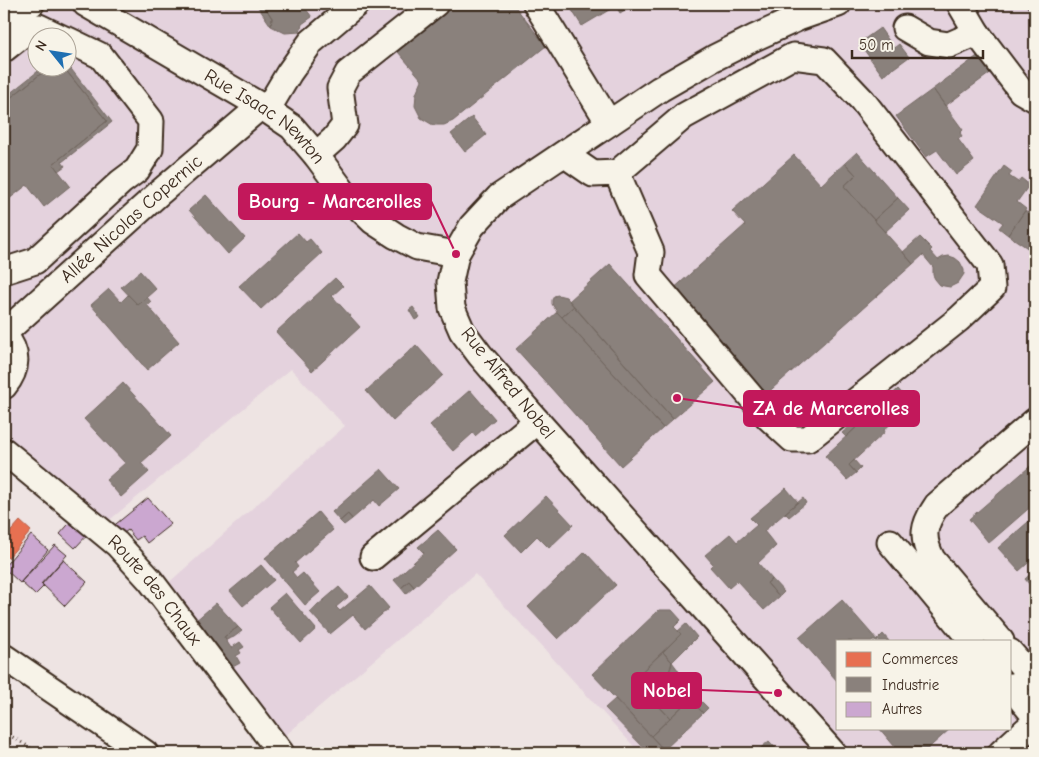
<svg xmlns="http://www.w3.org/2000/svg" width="1039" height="757" font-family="'Comic Neue',sans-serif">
<rect width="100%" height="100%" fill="#eee4e3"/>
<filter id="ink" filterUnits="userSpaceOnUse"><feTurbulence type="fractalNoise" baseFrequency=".02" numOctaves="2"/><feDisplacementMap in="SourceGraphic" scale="10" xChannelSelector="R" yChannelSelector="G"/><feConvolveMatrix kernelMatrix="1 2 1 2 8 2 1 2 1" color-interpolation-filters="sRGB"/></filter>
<g filter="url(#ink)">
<!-- built -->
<path fill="#e4d2dd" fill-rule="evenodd" d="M58,4h977v749h-395l-165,-179 -195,166 -115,-154 180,-160 -54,-57 -185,154 -102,-85v-401l28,-18zM38,38h30v30h-30zM838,641h172v87h-172z"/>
<!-- shops -->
<path fill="#e76f51" stroke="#b35a42" d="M20,521l11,10 -23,27 -4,-4v-9l3,-4 -3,-2z"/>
<!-- industry -->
<path fill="#8a817c" stroke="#726760" d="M256,4h7l9,14 -1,8z
M263,4h39l10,13 -10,7 -2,8 -15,1 -14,-7 1,-8z
M444,4h69l33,42 -93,75 -9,4h-11l-12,-7 -6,-12 1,-12 6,-14 -30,-35z
M568,4h51l-37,22z
M619,4h15l-14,9 -4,-7z
M1025,4h10v13z
M880,28l14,20 5,-4 10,13 -26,19 -24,-33z
M980,54l13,17 -48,35 -12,-17z
M68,65l44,57 -50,40 3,4 -7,5 -5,-7 54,-43 -43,-53h4z
M42,68h6l-44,35v-5z
M48,68h16l43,53 -54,43 17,22 -26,21 -17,-22 -23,18v-100z
M933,89l30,41 -3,3 2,3 -4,3 16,22 -18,14 -19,-25 -11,7 -30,-41z
M472,117l14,18 -21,17 -14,-18z
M857,152l41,46 -24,22 -30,-34 12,-11 -11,-12z
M794,155l27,30 24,-22 11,12 -12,11 69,78 -149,132 -93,-105 74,-66 -13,-14z
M1004,166l8,6 -3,4 9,6 3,-4 5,4 1,6 -10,14 9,7 -18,26 -9,-7 4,-5 -26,-18z
M206,195l39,43 -17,16 -39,-44z
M898,198l11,12 -24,22 -11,-12z
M1025,211l3,2 1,-2 6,4v9l-7,10 7,5v2l-6,8 -21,-14z
M298,233l8,9 4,-3 12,14 -61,56 -22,-23z
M920,237l12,12 -2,2 8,9 5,-3 6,-1 6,2 5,4 4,8v4l-6,9 -8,4 -6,-1 -4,-1 -5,-6 -2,-4v-8l-10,-12 -10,9 -10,-12z
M610,264l105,118 -42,37 -104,-118z
M140,271l16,18 -18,16 -17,-18z
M335,278l8,8 -11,10 28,31 -48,44 -36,-39z
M109,289l12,13 7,-7 10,10 9,-8 4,5 -4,3 32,37 -32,28 -56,-65z
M558,295l8,2 8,9 -12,11 -5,-5 -5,-8v-4l2,-4z
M574,306l99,113 -10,9 -101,-111z
M413,307l7,10 -5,3 -6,-10z
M557,312l106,116 -42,38 -105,-117z
M416,345l27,30 -50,46 -27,-30z
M123,383l48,53 -30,27 8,9 -28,25 -15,-17 19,-17 -41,-44z
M898,389l7,8 -5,5 6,8 -22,20 1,2 -36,33 7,8 -9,7 -22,-24z
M470,390l25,29 -20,17 -2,-3 -20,18 -23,-26z
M883,397l3,3 -40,37 -4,-4z
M854,460l7,8 -5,5 -7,-8z
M1035,462v41l-46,40 -20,-24z
M381,469l18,20 -20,17 -5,-6 -22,19 -4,-5 -8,7 -8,-9z
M786,488l12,14 -34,29 12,15 -18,17 14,16 -5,4 12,14 -15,13 -27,-29 -8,7 -19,-21 3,-3 -8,-9 25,-21 7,8 20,-17 -7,-7z
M546,496l27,29 -24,23 -12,-12 -16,16 -16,-17z
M803,498l3,5 -17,14 -4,-4z
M318,512l15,18 -38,33 3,4 -6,5 5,6 6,-5 17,19 -15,13 -40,-47z
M348,514l4,5 -8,6 -4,-4z
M1035,516v41l-16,14 -21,-23z
M438,530l18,19 -42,38 -5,-6 -8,7 -7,-8 30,-27 -6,-6z
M585,552l31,33 -58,54 -30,-32z
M261,565l13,15 -31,26 -13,-15z
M1035,570v21l-10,-12z
M772,579l12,13 -5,5 -12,-14z
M409,581l5,6 -8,7 -5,-6z
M370,586l19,22 -24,21 -12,-14 -23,19 -20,-22 29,-25 9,10 -12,10 4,4z
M285,593l31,36 -15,14 -32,-36z
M842,600l35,40 6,-6 6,7h-51v41l-39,-44z
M216,603l22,24 -14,10 7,11 9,-6 4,5 -5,3 2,3 -5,3 4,7 -13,7 -33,-48z
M659,610h13l9,10 -7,7 7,7 -47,45 36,39 -19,18 -59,-62z
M686,624l11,13 -25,25 -9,-10 18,-18 -3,-3z
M238,627l4,4 -8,6 -8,3 -2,-3z
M663,652l9,10 -1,5 -6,16 -13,16 -18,-20z
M672,662l6,8 2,6 -1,11 -11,-11z
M668,676l22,23 -20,19 -18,-19 9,-10z
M695,695l13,13 -5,5 -13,-14z
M615,699l49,51 -3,3h-12l-44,-45z
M690,699l13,14 -39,37 -13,-14z
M879,728h72l-28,25h-23z
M769,741l10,11 -2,1h-22z"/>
<!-- building -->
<path fill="#cba7d0" stroke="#3b2a1e" d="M148,498l23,26 -24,19 -5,-7 -6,4 -8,-10 -8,6 -9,-8z
M74,518l16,14 -15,16 -15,-14z
M31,535l17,15 -28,33 -16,-15v-1z
M55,545l12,10 -26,29 3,2 -9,9 -14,-13z
M63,560l24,22 -22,24 -23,-22z"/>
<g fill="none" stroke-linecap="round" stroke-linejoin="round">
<defs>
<g id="minor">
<path id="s1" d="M86,4l175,102 31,21 24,28 28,38 29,28 23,15 21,11 39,7"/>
<path d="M536,4l73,119"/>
<path d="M960,4l17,29 44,58 14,8"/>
<path d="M4,21l27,-17"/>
<path d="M905,28l24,14 20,3 28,-12"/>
<path d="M4,49l19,-15 16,-7 23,11"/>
<path d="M267,110l22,-37 22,-31 45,-38"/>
<path d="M564,154l29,20 24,-1 67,-57 109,-60 31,4 38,40 128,165 2,23 -33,31 -151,120h-16l-24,-22 -120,-142 3,-23 -34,-79"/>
<path d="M316,155l18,-16 11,-14 -5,-37 8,-15 87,-69"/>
<path d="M4,271l31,-10 86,-79 16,-12 13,-21 1,-28 -50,-65 -33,-16"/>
<path id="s2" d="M4,333l154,-139 103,-88"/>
<path d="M4,335c15,17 14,34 0,51"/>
<path id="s3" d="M4,451l113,93 33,36 131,173"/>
<path d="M890,542l82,99"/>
<path d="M373,557l164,-136"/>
<path d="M1001,641l-69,-82c-11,-22 -9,-34 5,-54l98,-84"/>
<path d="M1010,652l14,16 11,10"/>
<path d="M4,657l141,96"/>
<path d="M1010,686l25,30"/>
<path d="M833,753l-296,-332 -57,-66 -18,-24 -10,-23 -2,-26 6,-28 16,-28 27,-29 161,-108 54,-31 40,-20 44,-20 40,-14"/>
<path d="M1001,753l34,-31"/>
</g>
</defs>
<!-- minor casing -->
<use href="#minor" stroke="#3b2a1e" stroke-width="29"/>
<!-- path -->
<path stroke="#3b2a1e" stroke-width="3" stroke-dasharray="1 4" stroke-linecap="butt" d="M4,732l35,21"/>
<!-- minor -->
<use href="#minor" stroke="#f7f3e8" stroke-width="25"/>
</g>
</g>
<g text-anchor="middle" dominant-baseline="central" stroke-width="5" stroke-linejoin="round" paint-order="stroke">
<!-- street labels -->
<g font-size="19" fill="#3b2a1e" stroke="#f7f3e8">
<text stroke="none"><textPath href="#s1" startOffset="212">Rue Isaac Newton</textPath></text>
<text stroke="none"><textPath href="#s2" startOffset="171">Allée Nicolas Copernic</textPath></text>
<text transform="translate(508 383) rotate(51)">Rue Alfred Nobel</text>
<text stroke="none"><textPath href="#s3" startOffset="206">Route des Chaux</textPath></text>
</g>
</g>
<!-- callouts -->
<path fill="none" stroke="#c2185b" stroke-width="2" d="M456 254L431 201M677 398L744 408M778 693L701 690"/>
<g fill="#c2185b" stroke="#f7f3e8" stroke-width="2">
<circle cx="456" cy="254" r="5"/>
<circle cx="677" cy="398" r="5"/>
<circle cx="778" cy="693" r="5"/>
</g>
<g fill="#c2185b" stroke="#c2185b" stroke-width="2">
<rect x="239" y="184" width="192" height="35" rx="5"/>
<rect x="744" y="391" width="175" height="35" rx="5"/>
<rect x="632" y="673" width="69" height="35" rx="5"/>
</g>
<g font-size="20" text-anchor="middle" font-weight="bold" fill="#fff">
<text x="335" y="208">Bourg - Marcerolles</text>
<text x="831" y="415">ZA de Marcerolles</text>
<text x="667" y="697">Nobel</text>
</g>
<!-- margin -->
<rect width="1039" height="757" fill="none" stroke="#f7f3e8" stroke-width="20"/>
<rect x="10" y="10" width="1019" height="737" fill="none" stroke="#3b2a1e" stroke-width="2" filter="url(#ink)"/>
<!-- legend -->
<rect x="836" y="640" width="175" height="90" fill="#f7f3e8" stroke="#aca397"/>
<rect x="846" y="652" width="25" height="15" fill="#e76f51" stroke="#aca397"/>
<text x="882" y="664" font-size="15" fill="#3b2a1e">Commerces</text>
<rect x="846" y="677" width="25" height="15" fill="#8a817c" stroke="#aca397"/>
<text x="882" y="690" font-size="15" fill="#3b2a1e">Industrie</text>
<rect x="846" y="702" width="25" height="15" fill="#cba7d0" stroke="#aca397"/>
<text x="882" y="714" font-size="15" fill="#3b2a1e">Autres</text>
<!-- north arrow -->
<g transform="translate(52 52) rotate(300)"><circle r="24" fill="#f7f3e8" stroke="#aca397"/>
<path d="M0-4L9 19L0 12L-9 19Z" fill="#1f6fb2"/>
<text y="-8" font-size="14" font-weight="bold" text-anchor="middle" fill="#3b2a1e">N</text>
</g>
<!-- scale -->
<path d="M852 50v8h131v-8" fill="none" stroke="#3b2a1e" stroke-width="2.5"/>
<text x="859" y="50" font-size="15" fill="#3b2a1e" stroke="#f7f3e8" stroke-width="4" paint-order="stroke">50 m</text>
</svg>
